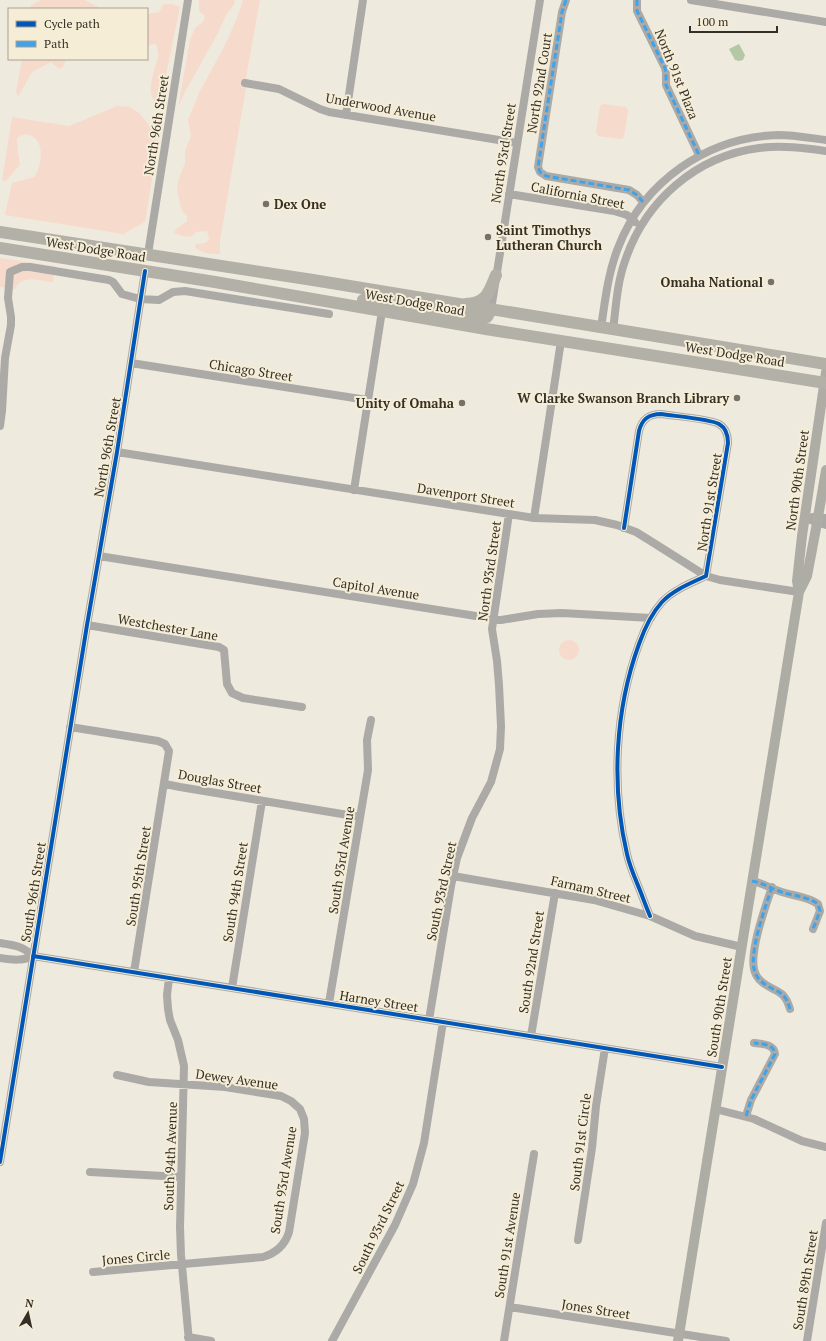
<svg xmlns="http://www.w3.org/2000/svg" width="826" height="1341" font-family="'PT Serif',serif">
<rect width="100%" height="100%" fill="#efeade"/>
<!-- green -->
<path fill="#f6dbcc" d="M41,0h44l17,9h-72l1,-4z
M199,0h36l-1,5 -8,10 -8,18 -33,59 -7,16 12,-68 5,-12 8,-6 2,-6 -6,-5z
M243,0h17l-14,78 -3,3 1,5 2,2 -26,153v13c-9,0 -18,0 -25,-7l1,-3 9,-1 4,-3 -2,-9 -11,1 -5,5 -9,-1 -8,-3 2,-4 11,-8v-5l-4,-4 -3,-8 -3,-15 2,-11 6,-15v-12l6,-15 -3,-16 12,-29 24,-44 13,-29z
M164,4h8l8,3 -19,92 -7,2c-8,-13 1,-31 4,-44 1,-4 -1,-9 -2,-13l-7,1 -2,2v-33l12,-2z
M22,59h44l-3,8 -4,2 -8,-7 -19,10 -14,25 -2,-5z
M603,104l23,3 2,4 -4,26 -3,2 -23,-3 -2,-4 4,-26z
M117,106l13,1 9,6 10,12 9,17 -13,80 -22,12 -118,-19 7,-32 22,-6c8,-12 12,-37 -5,-42 -5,-2 -8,0 -12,3l1,14 2,13 -14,16 -4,-1 10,-63 57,9z
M0,258l55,8 -2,16c-13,-1 -32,-8 -38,7l-15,-2z
M559 650a10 10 0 1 1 20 0a10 10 0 1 1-20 0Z"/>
<!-- water -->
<path fill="#b5c8a5" d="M739,44l6,11 -2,5 -4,1 -4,-1 -6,-11z"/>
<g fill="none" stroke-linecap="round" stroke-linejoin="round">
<!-- minor -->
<path stroke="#abaaa6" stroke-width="8" d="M566,0l-4,12 -24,155 2,5 6,4 83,14 8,5 6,7
M637,0v11l28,57 1,5v12l33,70
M691,0l135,22
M245,83l34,6 41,20 9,3 188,31
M346,115l17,-115
M509,194l105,17 13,4 8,7
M148,254l40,-254
M491,310l49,-310
M601,328c4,-27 7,-55 17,-80 25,-66 89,-111 160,-113 16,0 32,3 48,5
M613,330c3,-23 4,-47 12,-69 20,-60 71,-105 134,-113 23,-3 45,0 67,3
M131,363l236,37
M0,426l2,-15 3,-53 6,-33v-8l-3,-19 2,-26 12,-5h8l79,13 4,2 9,12 18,5 19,1 14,-8 12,-1 144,23
M117,452l417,66 61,2 22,5 19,7 13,8 57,36 14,4 79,12
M354,490l28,-179
M813,517l13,1
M534,518l27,-177
M804,518l22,7
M624,528l15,-97c3,-12 10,-17 22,-17 12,2 50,5 58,10 7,4 9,12 9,19l-22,133c-15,7 -33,14 -44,26 -11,12 -18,28 -23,42 -24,66 -28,142 -12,210 3,14 9,26 14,39 3,8 6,16 9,23
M99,556l402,64 37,-6 24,-1 89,5
M87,625l132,22 5,3 3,34 5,9 11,5 59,9
M70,727l88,14 7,3 4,7 -35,221
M165,784l15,3 180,30
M453,876l141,24 56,16 45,20 47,11
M752,881c11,2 18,7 27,10 13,5 28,5 39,13l2,7 -7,18
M772,887c-7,21 -22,62 -18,82 1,5 4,10 8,13 13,11 22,6 28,27
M0,943c14,2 23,3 33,13
M33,956l689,111
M0,958c13,2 22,3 33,-2
M169,978l-2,17 1,14 2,11 8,20 6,26 -4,161 1,28 8,86
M232,988l30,-187
M329,1003l39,-233 -1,-30 4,-20
M429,1020l22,-134 6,-28 15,-40 19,-36 9,-33 1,-23 -2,-41 -2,-24 -5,-32 17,-115
M531,1036l24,-143
M715,1109l39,10 48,22 24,6
M746,1116l5,-16 24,-46c-1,-10 -12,-10 -21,-11
M0,1162l87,-537 30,-173 28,-181
M90,1172l91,5
M578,1240l14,-92 4,-42 9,-58
M93,1272l170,-15c13,-4 22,-12 26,-25l16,-99 -1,-14 -4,-10 -9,-8 -10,-5 -56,-9 -76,-5 -32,-7
M510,1307l216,34
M188,1337l23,4
M332,1341l63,-116 18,-41 11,-41 19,-121
M504,1341l30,-187
M807,1341l19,-118"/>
<!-- major -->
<path stroke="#aeada5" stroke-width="10" d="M799,592l-2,-11 5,-45 24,-164
M678,1341l121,-749 8,-16 10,-53 9,-53"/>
<!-- highway -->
<path stroke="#b3b0a8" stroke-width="12" d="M0,232l313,48 513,84
M0,248l215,34 271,47 340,54
M363,300l17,2 100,16 7,-1 4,-7
M466,304c21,-1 23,-12 30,-29"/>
<!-- quiet -->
<path stroke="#3ea3eb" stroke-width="3" stroke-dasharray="6 3" stroke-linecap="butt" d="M566,0l-4,12 -24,155 2,5 6,4 83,14 8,5 6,7
M637,0v11l28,57 1,5v12l33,70
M752,881c11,2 18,7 27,10 13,5 28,5 39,13l2,7 -7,18
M772,887c-7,21 -22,62 -18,82 1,5 4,10 8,13 13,11 22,6 28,27
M746,1116l5,-16 24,-46c-1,-10 -12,-10 -21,-11"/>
<defs>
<path id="cycleway" d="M624,528l15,-97c3,-12 10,-17 22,-17 12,2 50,5 58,10 7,4 9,12 9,19l-22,133c-15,7 -33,14 -44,26 -11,12 -18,28 -23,42 -24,66 -28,142 -12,210 3,14 9,26 14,39 3,8 6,16 9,23
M33,956l689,111
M0,1162l87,-537 30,-173 28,-181"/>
</defs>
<!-- cycleway casing -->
<use href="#cycleway" stroke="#f6edd7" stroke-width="6"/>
<!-- cycleway -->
<use href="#cycleway" stroke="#0057b8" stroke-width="4"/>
</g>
<!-- markers -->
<g fill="#757168" stroke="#f6edd7" stroke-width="1.5">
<circle cx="266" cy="204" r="4"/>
<circle cx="488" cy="237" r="4"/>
<circle cx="771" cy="282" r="4"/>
<circle cx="737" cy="398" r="4"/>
<circle cx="462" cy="403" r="4"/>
</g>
<g text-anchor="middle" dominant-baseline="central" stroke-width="4" stroke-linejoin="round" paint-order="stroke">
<!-- street labels -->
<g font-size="13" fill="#343028" stroke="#f6edd7">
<text transform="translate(677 74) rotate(68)">North 91st Plaza</text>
<text transform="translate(539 83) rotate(-81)">North 92nd Court</text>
<text transform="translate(381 107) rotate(10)">Underwood Avenue</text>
<text transform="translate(156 125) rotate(-81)">North 96th Street</text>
<text transform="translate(503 153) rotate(-81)">North 93rd Street</text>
<text transform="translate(578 195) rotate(11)">California Street</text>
<text transform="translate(96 249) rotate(9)">West Dodge Road</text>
<text transform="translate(415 302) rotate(10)">West Dodge Road</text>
<text transform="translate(735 354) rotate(9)">West Dodge Road</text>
<text transform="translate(251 370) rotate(9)">Chicago Street</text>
<text transform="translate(107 447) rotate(-80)">North 96th Street</text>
<text transform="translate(797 480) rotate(-82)">North 90th Street</text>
<text transform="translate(466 495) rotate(9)">Davenport Street</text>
<text transform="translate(709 502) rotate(-81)">North 91st Street</text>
<text transform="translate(489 571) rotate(-82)">North 93rd Street</text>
<text transform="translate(376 588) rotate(9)">Capitol Avenue</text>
<text transform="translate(168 627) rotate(10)">Westchester Lane</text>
<text transform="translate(220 781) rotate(10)">Douglas Street</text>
<text transform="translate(341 860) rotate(-81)">South 93rd Avenue</text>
<text transform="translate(138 876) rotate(-81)">South 95th Street</text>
<text transform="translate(591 889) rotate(13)">Farnam Street</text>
<text transform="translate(441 891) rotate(-78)">South 93rd Street</text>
<text transform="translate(33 892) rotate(-81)">South 96th Street</text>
<text transform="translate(235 892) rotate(-81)">South 94th Street</text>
<text transform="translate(531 962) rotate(-81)">South 92nd Street</text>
<text transform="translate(379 1001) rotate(9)">Harney Street</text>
<text transform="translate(719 1007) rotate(-81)">South 90th Street</text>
<text transform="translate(237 1079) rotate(8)">Dewey Avenue</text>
<text transform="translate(580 1142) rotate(-83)">South 91st Circle</text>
<text transform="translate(170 1156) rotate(-88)">South 94th Avenue</text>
<text transform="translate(283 1180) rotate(-81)">South 93rd Avenue</text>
<text transform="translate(378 1227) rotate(-64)">South 93rd Street</text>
<text transform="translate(507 1245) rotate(-81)">South 91st Avenue</text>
<text transform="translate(136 1257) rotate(-5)">Jones Circle</text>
<text transform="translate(805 1280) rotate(-81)">South 89th Street</text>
<text transform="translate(596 1309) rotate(9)">Jones Street</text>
</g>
<!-- poi labels -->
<g font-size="13" font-weight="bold" fill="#343028" stroke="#f6edd7" text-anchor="end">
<text x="274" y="204" text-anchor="start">Dex One</text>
<text x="496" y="230" text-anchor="start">Saint Timothys<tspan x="496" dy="15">Lutheran Church</tspan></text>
<text x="763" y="282">Omaha National</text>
<text x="729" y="398">W Clarke Swanson Branch Library</text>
<text x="454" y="403">Unity of Omaha</text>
</g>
</g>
<!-- legend -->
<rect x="8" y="8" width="140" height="52" fill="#f6edd7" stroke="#a8a191"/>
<rect x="16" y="21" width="20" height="6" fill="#0057b8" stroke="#a8a191"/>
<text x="44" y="28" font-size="12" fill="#343028">Cycle path</text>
<rect x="16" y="41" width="20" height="6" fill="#3ea3eb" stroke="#a8a191"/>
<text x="44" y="48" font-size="12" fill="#343028">Path</text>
<!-- north arrow -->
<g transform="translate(28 1313) rotate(9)" stroke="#f6edd7" stroke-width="3" paint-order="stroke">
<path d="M0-3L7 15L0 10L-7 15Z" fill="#343028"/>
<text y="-6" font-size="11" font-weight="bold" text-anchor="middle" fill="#343028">N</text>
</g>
<!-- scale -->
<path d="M690 26v6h87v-6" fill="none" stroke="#343028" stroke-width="2"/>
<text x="696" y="26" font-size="12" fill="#343028" stroke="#f6edd7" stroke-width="3" paint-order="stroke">100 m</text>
</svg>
